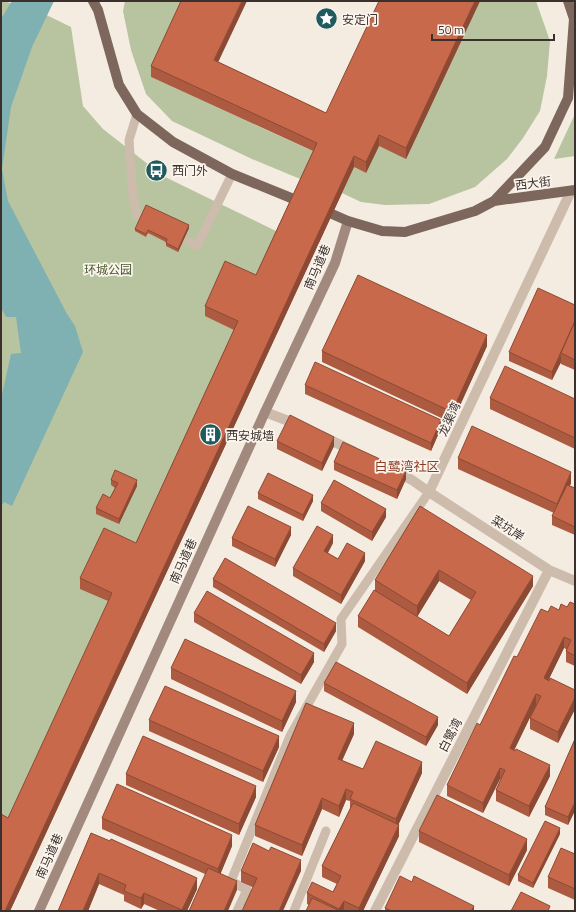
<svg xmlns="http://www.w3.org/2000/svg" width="576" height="912" font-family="'Titillium Web','Noto Sans SC',sans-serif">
<rect width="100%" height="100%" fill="#f4ebe1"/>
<!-- green -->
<path fill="#b8c4a0" d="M1,1l29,6 41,20 12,79 20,23 60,47 117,57 -42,99 -230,496 -7,-3z
M125,1h61l-35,76 166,76 -12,28 -53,-22 -80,-38 -26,-27 -15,-44 -8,-39z
M480,1h56l14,40 -3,35 -7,35 -17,27 -16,21 -32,28 -46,17 -44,1 -24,-3 -19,-9 12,-26 12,6 13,-27 27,12z
M575,114v42l-21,3z"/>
<!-- water -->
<path fill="#7fb0b2" d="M12,1h42l-22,46 -21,60 -9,62 6,32 59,113 8,12 8,26 -71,154 -8,-4 -3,5v-108l10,-45 10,-1 -5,-36h-10l-5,-9v-289z"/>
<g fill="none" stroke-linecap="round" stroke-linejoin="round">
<!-- lane -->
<path stroke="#cdbbac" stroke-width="9" d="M137,114l-8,26 4,58 4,17
M189,241l8,5 35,-72
M237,911l10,-21 -16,-9 59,-145 52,-92 -1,-25 88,-127
M294,911l32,-80"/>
<!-- street -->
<path stroke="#cdbbac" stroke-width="10" d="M265,412l34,13
M322,436l31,15
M394,471l18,9 17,12 142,-301
M429,492l120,78 26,11
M375,911l174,-341"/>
<!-- secondary -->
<path stroke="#a18a7d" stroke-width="10" d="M39,911l226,-499 70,-149 13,-42"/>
<!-- primary -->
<path stroke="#7d675c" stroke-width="10" d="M93,1l5,9 21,75 18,29 36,28 59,32 64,26
M494,201l81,-11
M332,214l16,7 34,10 23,1 70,-21 19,-10 51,-54 23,-49 6,-79 -6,-18"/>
</g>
<!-- wall -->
<path fill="#ac5a40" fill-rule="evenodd" d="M480,1l-74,158 -27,-13 -13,27 -12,-6 -344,744h-9l107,-310 -28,-12v-11l56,-35 98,-213 -29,-14v-10l51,-31 57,-124 -162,-74v-11l67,-4 108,51z
M189,228l-11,24 -12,-6v-4l-18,-9 -2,4 -11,-6v-2z
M575,305v65l-14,-6v-2l-9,18 -43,-19v-9z
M487,346l-35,77 -130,-61v-11z
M305,385l136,43 -10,23 -126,-57z
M490,398l85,1v50l-85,-40z
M277,441l57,5 -12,25 -45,-22z
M458,458l113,25 -1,3 5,2v47l-23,-10v-9l2,-3 -96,-44z
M334,462l72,17 -9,20 -63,-29z
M111,480l26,6 -18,38 -23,-10v-6l14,-10 5,-10 -4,-3z
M258,493l55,8 -10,20 -45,-22z
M321,503l65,14 -14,24 -51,-30z
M420,506l113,80 -66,108 -109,-67v-11l17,-26v-10zM439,581l32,19 -22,36 -32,-19z
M291,535l-16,32 -43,-21v-8z
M333,543l-5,10 10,6 27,2 -24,43 -48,-28v-8z
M213,579l123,52 -12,21 -111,-65z
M575,604v62l-9,-4v-13l-2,-1 -16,33 27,9v19l-17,34 -28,-14v-11l6,-13 -22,45 36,26 -21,41 -33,-16v-11l5,-11h-1l-17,34 -36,-17v-11l70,-128 31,-45 11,-2z
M194,613l120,49 -13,22 -107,-62z
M171,668l125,34 -14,30 -111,-53z
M324,683l114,42 -12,21 -102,-55z
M149,720l130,27 -16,35 -114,-51z
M354,734l-12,26 21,9 59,4 -24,52 1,11 -36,75h-57l3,-6 -2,-1v-11l26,-1 4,-8 -15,-7v-11l28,-57v-8l-4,-1 -7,17 -17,-8 -20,47 -47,-20v-11z
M575,739v83l-1,-1v-8l-6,12 -23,-10v-8z
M126,774l130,23 -17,38 -113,-50z
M102,818l130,28 -12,28 17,16 -32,-16 -103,-45z
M419,831l108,19 -18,36 -90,-44z
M91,833l106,56 -10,22h-27l-16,-7 -3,5 -17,-8v-6l-25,-11 -11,27h-30z
M560,834l-27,54 -15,-7v-6z
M269,851l32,20 -49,16 -11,-5v-11z
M575,854v46l-27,-12v-11z
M385,908l89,3h-89z"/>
<!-- shaded-wall -->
<path fill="#8c4a34" d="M242,1h5l-33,70v-11z
M475,1h5l-74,158v-11z
M379,135v11l-13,27v-11z
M354,156v11l-344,744h-5z
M189,225v3l-11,24v-3z
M487,335v11l-35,77v-11z
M561,354v8l-9,18v-8z
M441,420v8l-10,23v-8z
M334,437v9l-12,25v-8z
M406,471v8l-9,20v-9z
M571,472v11l-14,32v-11z
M137,480v6l-18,38v-5z
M313,495v6l-10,20v-6z
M386,509v8l-14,24v-9z
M291,527v8l-16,32v-8z
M333,535v8l-9,16v-8z
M365,553v8l-24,43v-9z
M439,570v11l-22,36v-11z
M533,576v10l-66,108v-11z
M336,623v8l-12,21v-8z
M564,637v11l-20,41v-11z
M314,653v9l-13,22v-9z
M296,691v11l-14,30v-11z
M536,694v11l-26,54v-11z
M575,698v11l-17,34v-11z
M438,717v8l-12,21v-9z
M354,723v11l-16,36v-11z
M279,736v11l-16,35v-11z
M422,762v11l-26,57v-11z
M550,765v11l-21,41v-11z
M500,768v11l-17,34v-10z
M256,786v11l-17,38v-11z
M346,789v11l-7,17v-11z
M322,798v11l-20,47v-11z
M575,802v8l-7,15v-8z
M399,825v11l-36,75h-4v-3z
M560,828v6l-27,54v-5z
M232,835v11l-14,34v-11z
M527,839v11l-18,36v-11z
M301,860v11l-18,40h-4z
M99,873v11l-11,27h-5z
M197,878v11l-10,22h-5z
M237,881v9l-9,21h-4z
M144,893v11l-3,5v-11z
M344,901v10h-5v-2z
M474,906v5h-3z"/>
<!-- building -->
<path fill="#c8694b" stroke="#8c4a34" d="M181,1h61l-28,59 112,53 53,-112h96l-69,147 -27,-13 -13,27 -12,-6 -349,755h-4v-97l7,4 104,-225 -32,-15 24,-50 32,15 102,-222 -33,-15 20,-45 31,14 61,-132 -166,-77z
M146,205l43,20 -11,24 -12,-6 1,-4 -19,-9 -2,4 -11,-5z
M358,275l129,60 -35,77 -130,-61z
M538,288l37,17v16l-23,51 -43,-20z
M575,321v39l-14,-7z
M315,362l126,58 -10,23 -126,-58z
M505,366l70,33v39l-85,-40z
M290,415l44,22 -12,26 -45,-22z
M472,426l99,46 -14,32 -99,-46z
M343,442l63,29 -9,19 -63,-28z
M115,470l22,10 -18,39 -23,-11 7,-14 7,4 8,-15 -7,-3z
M268,473l45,22 -10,20 -45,-22z
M334,480l52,29 -14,23 -51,-29z
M567,485l8,3v39l-23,-11z
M248,506l43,21 -16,32 -43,-21z
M420,506l113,70 -66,107 -109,-67 16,-26 75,46 27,-44 -37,-22 -22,36 -42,-26z
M317,526l16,9 -9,16 14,8 9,-16 18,10 -24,42 -48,-27z
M225,558l111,65 -12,21 -111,-65z
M207,591l107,62 -13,22 -107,-62z
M570,602l5,2v10l-1,2 1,1v39l-9,-5 5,-11 -7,-3 -20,41 5,3 1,-3 25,12v8l-17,34 -28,-14 11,-22 -5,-2 -26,54 5,3 1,-2 34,16 -21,41 -33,-16 9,-20 -5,-2 -17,35 -36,-18 30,-62 3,2 34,-69 3,1 24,-48 7,3 3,-6 8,4 2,-6 6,3z
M185,639l111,52 -14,30 -111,-53z
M336,662l102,55 -12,20 -102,-54z
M165,686l114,50 -16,35 -114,-51z
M306,703l48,20 -16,36 25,10 13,-28 46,21 -26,57 -46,-20 3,-7 -7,-3 -7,17 -17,-8 -20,47 -47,-20z
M143,736l113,50 -17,38 -113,-50z
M575,739v63l-7,15 -23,-10z
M117,784l115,51 -14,34 -116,-51z
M437,795l90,44 -18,36 -90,-44z
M353,803l46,22 -40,83 -15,-7 -5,8 -32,-16 5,-11 21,10 8,-16 -19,-10z
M545,821l15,7 -27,55 -15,-8z
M91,833l19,8 1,-2 86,39 -15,32 -38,-17 -3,5 -17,-7 2,-6 -27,-12 -16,38h-25z
M253,843l16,8 2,-4 30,13 -22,51h-37l15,-33 -16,-7z
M561,848l14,6v35l-27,-12z
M208,868l29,13 -13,30h-35z
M400,876l12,6 2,-6 60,30 -3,5h1h-80l-7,-3z
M521,892l29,14 -2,5h-37z
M312,898l28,13h-34z"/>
<!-- icons -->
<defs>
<symbol id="sight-disc" viewBox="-11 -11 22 22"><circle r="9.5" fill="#1f5a5e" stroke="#fbf5ee"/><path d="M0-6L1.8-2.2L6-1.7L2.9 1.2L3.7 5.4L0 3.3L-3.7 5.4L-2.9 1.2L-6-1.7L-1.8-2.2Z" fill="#fff"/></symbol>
<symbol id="bus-disc" viewBox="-11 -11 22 22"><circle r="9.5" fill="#1f5a5e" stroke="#fbf5ee"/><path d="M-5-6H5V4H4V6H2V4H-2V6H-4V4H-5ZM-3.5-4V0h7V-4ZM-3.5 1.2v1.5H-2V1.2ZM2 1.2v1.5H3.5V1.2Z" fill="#fff"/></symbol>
<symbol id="building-disc" viewBox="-11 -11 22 22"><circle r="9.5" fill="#1f5a5e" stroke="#fbf5ee"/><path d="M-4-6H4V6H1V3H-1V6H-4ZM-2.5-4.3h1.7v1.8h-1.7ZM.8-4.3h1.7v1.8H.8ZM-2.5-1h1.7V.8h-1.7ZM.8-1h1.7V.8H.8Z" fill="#fff"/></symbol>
</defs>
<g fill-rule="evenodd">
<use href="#sight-disc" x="314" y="6" width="25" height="25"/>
<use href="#bus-disc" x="144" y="158" width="25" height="25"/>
<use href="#building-disc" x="198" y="422" width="25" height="25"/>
</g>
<g text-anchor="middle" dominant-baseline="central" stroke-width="3.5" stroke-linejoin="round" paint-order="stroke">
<!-- poi labels -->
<g font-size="12" fill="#3b302b" stroke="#fbf5ee" text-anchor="start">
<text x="342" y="19">安定门</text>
<text x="172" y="170">西门外</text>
<text x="226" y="435">西安城墙</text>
</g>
<!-- street labels -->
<g font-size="12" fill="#3b302b" stroke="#fbf5ee">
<text transform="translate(533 183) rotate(-7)">西大街</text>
<text transform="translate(317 267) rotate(-67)">南马道巷</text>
<text transform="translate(449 419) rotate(-65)">龙渠湾</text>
<text transform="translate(508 528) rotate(33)">菜坑岸</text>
<text transform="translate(183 561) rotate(-66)">南马道巷</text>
<text transform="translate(450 735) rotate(-63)">白鹭湾</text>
<text transform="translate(49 856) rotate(-66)">南马道巷</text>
</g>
<!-- park labels -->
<g font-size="12" fill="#4a5a2e" stroke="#fbf5ee">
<text x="108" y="269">环城公园</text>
</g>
<!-- neighbourhood labels -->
<g font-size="13" fill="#8c3b22" stroke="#fbf5ee">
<text x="407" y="466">白鹭湾社区</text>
</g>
</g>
<!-- border -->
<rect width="576" height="912" fill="none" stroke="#3b302b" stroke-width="4"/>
<!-- scale -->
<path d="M432 34v6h122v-6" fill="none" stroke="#3b302b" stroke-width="2"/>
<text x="438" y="34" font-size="12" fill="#3b302b" stroke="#fbf5ee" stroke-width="3" paint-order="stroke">50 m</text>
</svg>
